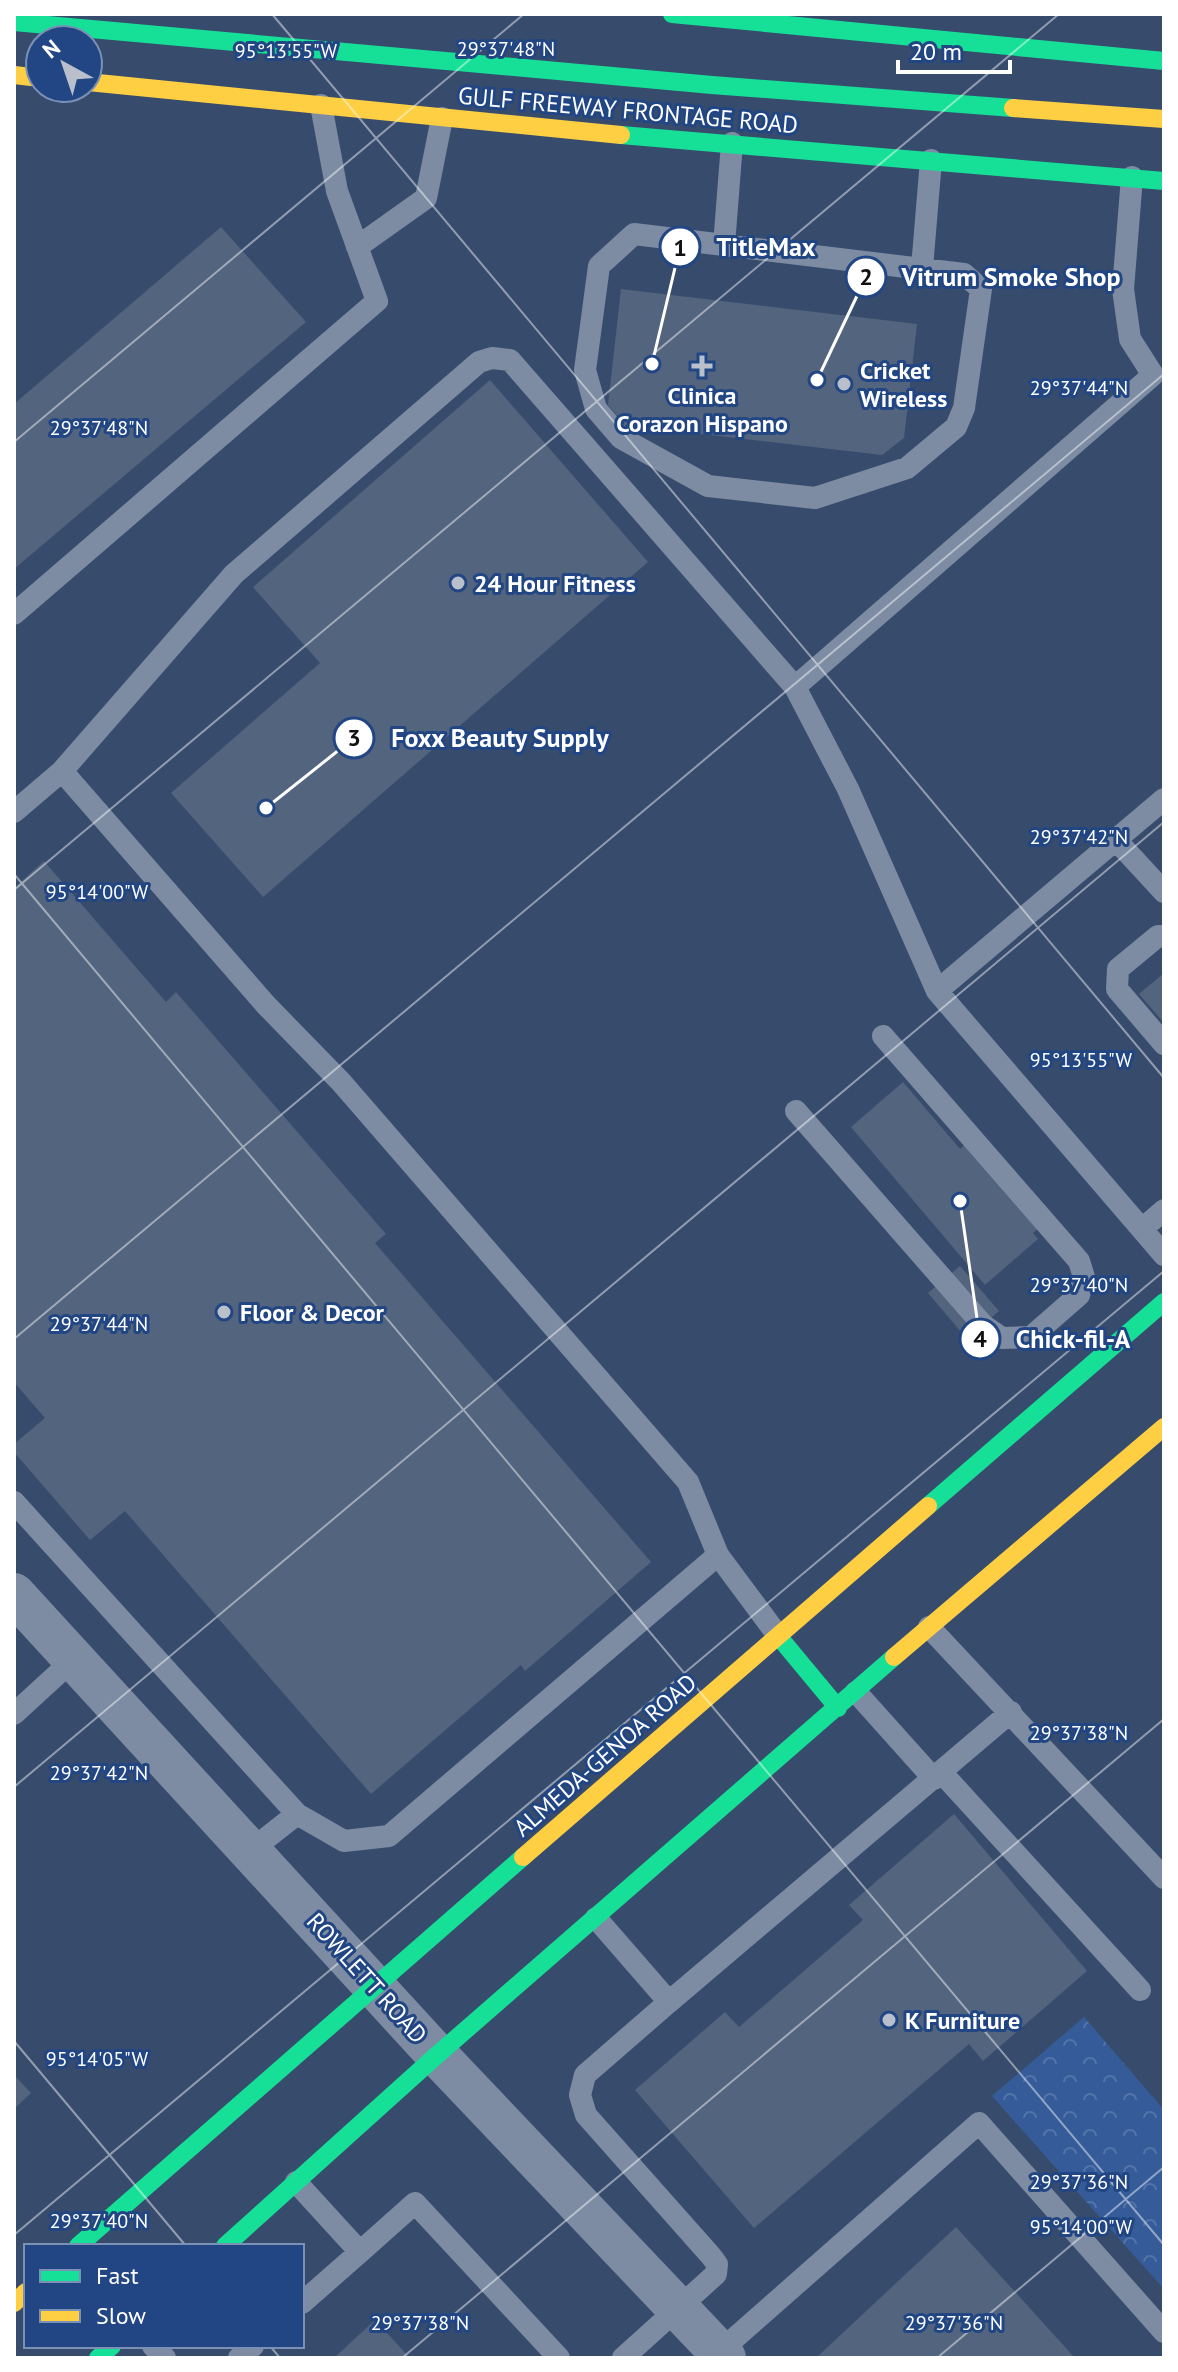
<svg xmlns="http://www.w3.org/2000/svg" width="1178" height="2372" font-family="'PT Sans',sans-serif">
<defs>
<pattern id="forest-crowns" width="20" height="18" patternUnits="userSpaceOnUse" patternTransform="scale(2)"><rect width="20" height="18" fill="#355c99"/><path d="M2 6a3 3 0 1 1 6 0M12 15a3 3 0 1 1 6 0" fill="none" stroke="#5374a8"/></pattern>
</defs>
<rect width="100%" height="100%" fill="#374c6d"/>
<!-- forest -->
<path fill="url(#forest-crowns)" d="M1084,2017l80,93v179l-172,-193z"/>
<!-- building -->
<path fill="#53647e" d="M221,227l85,95 -292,247v-165z
M621,289l296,35 -13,114 -22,17 -257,-30 -17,-20z
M490,380l158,182 -385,335 -92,-104 149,-130 -67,-76z
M44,861l122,141 10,-10 210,242 -11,9 276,319 -126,109 -4,-6 -150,129 -246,-283 -35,29 -76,-88v-8l31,-26 -31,-36v-494z
M1164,973v50l-25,-29z
M903,1082l57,67 11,-9 73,84 -11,9 5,6 -53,46 -134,-158z
M960,1266l39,45 -32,28 -39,-46z
M954,1814l133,157 -104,90 -14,-17 -215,184 -119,-138 90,-78 14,15 124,-107 -14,-15z
M14,2075l17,18 -17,16z
M956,2227l119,131h-259z
M375,2320l35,38h-76z"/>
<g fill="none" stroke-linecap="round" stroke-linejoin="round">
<!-- lane -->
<path stroke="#7d8ca3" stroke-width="22" d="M1132,177l-9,112 7,50 23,36 -358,312 53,102 89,202 227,264
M724,245l240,29 17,15 -17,119 -8,19 -49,41 -92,30 -107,-12 -87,-48 -25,-29 -11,-39 14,-104 35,-32 90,11 8,-102
M357,247l69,-49 16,-80
M922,268l9,-108
M14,614l363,-313 -40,-110 -16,-86
M62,771l204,234 75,77 347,400 30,73 61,82
M14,812l48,-41 172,-197 245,-212 13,-4 18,2 285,327
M1116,840l48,52
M1164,936h-6l-40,33 -1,20 47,55
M937,991l227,-192
M796,1111l187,214 19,13 29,-1 48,-42 5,-18 -5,-16 -196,-225
M1142,1229l22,-19
M14,1502l283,312
M929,1627l235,251
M856,1692l78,87
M14,1714l60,-55
M942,1773l198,217
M250,1851l47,-37 47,27 45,-5 329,-281
M596,1918l73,84 342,-290
M296,2182l64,70 55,-49 144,155
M302,2303l58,-51
M153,2346l12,12
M719,2352l260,-229 185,209
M239,2358l14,-12
M623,2358l93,-84 1,-10 -6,-8 -125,-141 -6,-20 5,-20 84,-73"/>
<!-- street -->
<path stroke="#7d8ca3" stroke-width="42" d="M14,1594l423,461 288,303"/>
<!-- fast -->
<path stroke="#16e098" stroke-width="18" d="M672,14l492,47
M14,22l698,63 301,23
M621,135l543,46
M928,1506l236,-204
M779,1637l59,71
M78,2246l445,-389
M225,2246l212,-191 457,-398
M98,2358l14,-12"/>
<!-- slow -->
<path stroke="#ffcf43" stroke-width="18" d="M14,75l26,3
M88,82l533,53
M1013,108l151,11
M894,1657l270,-230
M523,1857l405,-351
M14,2303l12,-11"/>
</g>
<!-- ticks -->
<path fill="none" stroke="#fff" stroke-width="2" stroke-opacity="0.45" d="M272,14l892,1064M14,442l510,-428M14,874l1150,1371M14,890l1045,-876M14,1339l1150,-965M14,1787l1150,-965M14,2041l172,205M14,2235l1150,-964M270,2346l10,12M402,2358l762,-639M937,2358l227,-191"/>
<!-- markers -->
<g fill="#b9c0cc" stroke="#214683" stroke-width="3">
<path d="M698 354h8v8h8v8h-8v8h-8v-8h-8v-8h8z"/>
<circle cx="844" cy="384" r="8"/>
<circle cx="458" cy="583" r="8"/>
<circle cx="224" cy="1312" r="8"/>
<circle cx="889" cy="2020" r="8"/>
</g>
<g text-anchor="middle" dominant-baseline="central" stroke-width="6" stroke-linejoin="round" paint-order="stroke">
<!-- street labels -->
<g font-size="24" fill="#fff" stroke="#214683">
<text transform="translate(628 110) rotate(5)">GULF FREEWAY FRONTAGE ROAD</text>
<text transform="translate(605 1755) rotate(-41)">ALMEDA-GENOA ROAD</text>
<text transform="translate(367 1978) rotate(48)">ROWLETT ROAD</text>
</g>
<!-- poi labels -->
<g font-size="24" font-weight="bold" fill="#fff" stroke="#214683" text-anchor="start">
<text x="860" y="370">Cricket<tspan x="860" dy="28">Wireless</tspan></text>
<text x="702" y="395" text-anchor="middle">Clinica<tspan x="702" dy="28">Corazon Hispano</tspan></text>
<text x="474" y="583">24 Hour Fitness</text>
<text x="240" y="1312">Floor &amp; Decor</text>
<text x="905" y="2020">K Furniture</text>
</g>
</g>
<g font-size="20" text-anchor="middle" fill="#fff" stroke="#214683" stroke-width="6" stroke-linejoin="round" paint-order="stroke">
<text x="506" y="56">29°37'48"N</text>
<text x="286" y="58">95°13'55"W</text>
<text x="1079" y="395">29°37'44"N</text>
<text x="99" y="435">29°37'48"N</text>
<text x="1079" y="844">29°37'42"N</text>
<text x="97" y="899">95°14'00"W</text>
<text x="1081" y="1067">95°13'55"W</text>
<text x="1079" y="1292">29°37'40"N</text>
<text x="99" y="1331">29°37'44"N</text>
<text x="1079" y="1740">29°37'38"N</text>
<text x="99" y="1780">29°37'42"N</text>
<text x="97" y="2066">95°14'05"W</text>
<text x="1079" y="2189">29°37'36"N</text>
<text x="99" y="2228">29°37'40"N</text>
<text x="1081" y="2234">95°14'00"W</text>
<text x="420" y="2330">29°37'38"N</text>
<text x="954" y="2330">29°37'36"N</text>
</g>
<!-- callouts -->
<path fill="none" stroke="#fff" stroke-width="3" d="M652 364L680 247M817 380L866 277M266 808L354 738M960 1201L980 1339"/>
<g fill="#fff" stroke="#214683" stroke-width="3">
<circle cx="652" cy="364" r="8"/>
<circle cx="817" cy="380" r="8"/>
<circle cx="266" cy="808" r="8"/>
<circle cx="960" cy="1201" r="8"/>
<circle cx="680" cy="247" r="20"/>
<circle cx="866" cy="277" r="20"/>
<circle cx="354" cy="738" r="20"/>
<circle cx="980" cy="1339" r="20"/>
</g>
<g font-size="24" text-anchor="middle" font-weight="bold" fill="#111">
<text x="680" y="256">1</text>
<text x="866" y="285">2</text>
<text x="354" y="746">3</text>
<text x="980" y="1347">4</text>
</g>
<g font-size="26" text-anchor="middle" font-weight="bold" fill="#fff" stroke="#214683" stroke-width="6" stroke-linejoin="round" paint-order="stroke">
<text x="766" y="256">TitleMax</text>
<text x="1011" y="286">Vitrum Smoke Shop</text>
<text x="500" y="747">Foxx Beauty Supply</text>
<text x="1073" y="1348">Chick-fil-A</text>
</g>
<!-- border -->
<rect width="1178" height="2372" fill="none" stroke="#ffffff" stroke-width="32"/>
<!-- legend -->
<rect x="24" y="2244" width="280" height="104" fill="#214683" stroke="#7a90b5" stroke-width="2"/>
<rect x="40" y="2270" width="40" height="12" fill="#16e098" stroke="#7a90b5" stroke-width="2"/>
<text x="96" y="2284" font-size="24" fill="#ffffff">Fast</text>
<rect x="40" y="2310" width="40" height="12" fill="#ffcf43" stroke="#7a90b5" stroke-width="2"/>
<text x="96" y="2324" font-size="24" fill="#ffffff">Slow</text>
<!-- north arrow -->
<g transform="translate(64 64) rotate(320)"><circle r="38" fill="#214683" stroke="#7a90b5" stroke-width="2"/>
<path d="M0-6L14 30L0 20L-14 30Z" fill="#b9c0cc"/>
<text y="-12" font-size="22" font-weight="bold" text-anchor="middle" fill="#ffffff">N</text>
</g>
<!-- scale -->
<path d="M898 60v12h112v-12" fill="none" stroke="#ffffff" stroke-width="4"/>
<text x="910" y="60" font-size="24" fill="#ffffff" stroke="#214683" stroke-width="6" paint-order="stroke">20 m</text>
</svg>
